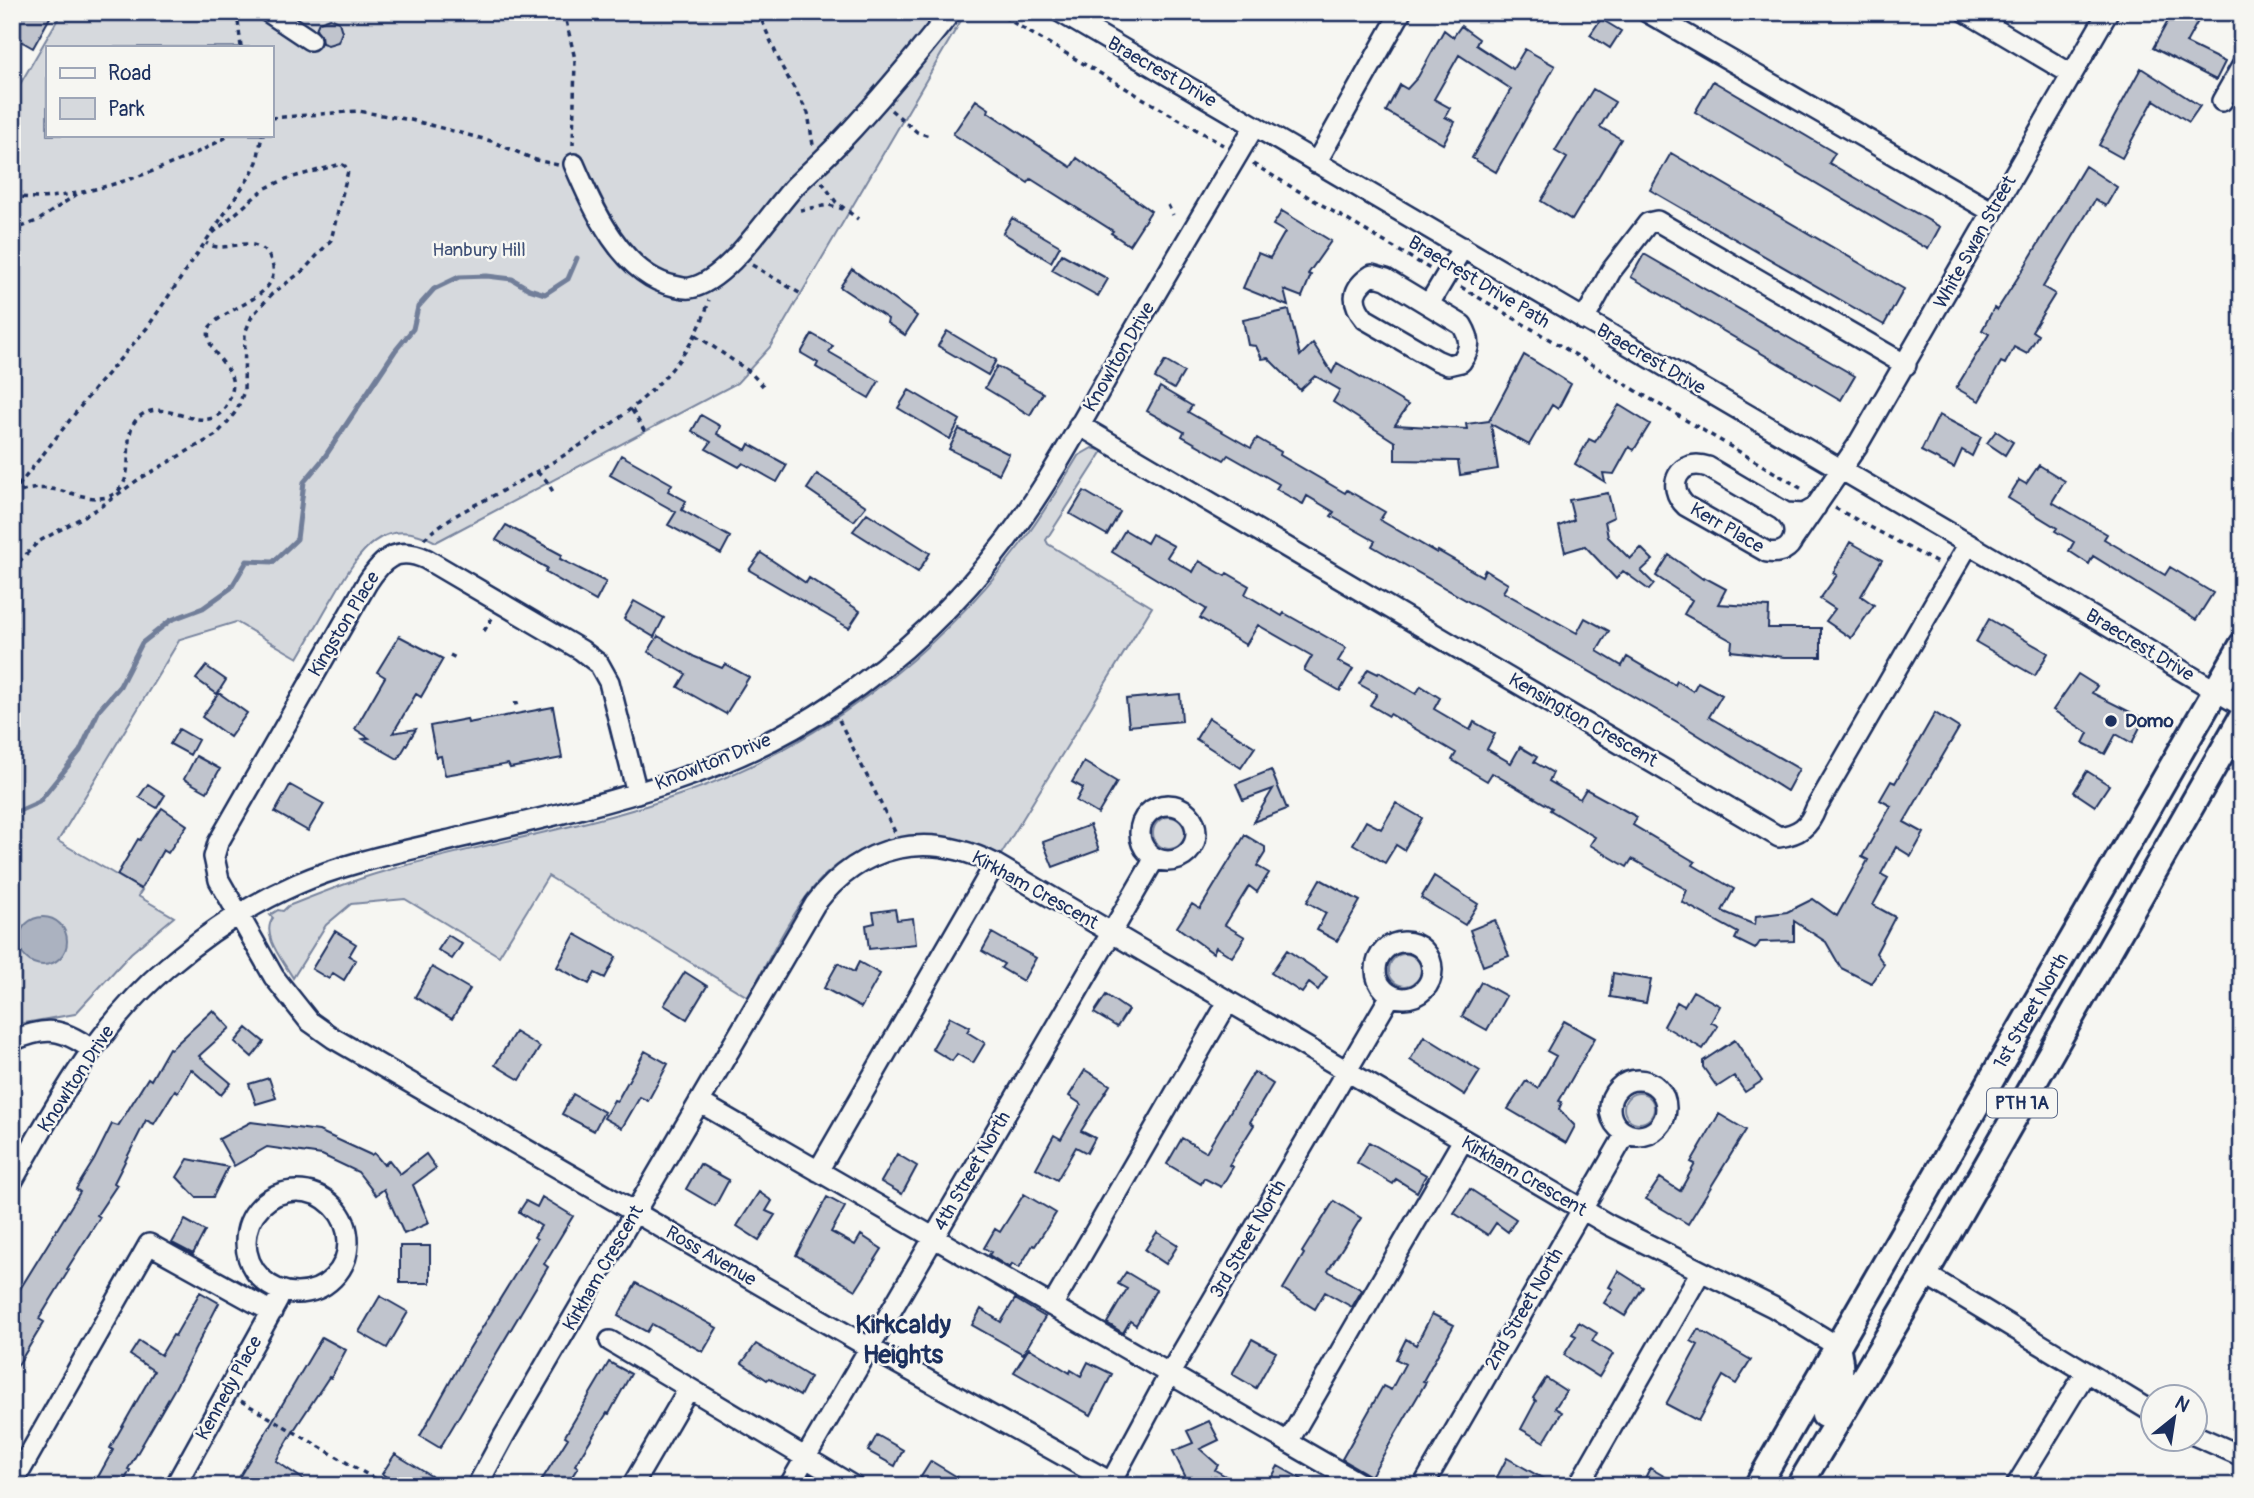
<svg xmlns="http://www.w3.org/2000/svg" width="2254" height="1498" font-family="Pangolin,sans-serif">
<rect width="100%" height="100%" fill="#f6f6f2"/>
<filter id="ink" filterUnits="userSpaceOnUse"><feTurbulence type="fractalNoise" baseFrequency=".0143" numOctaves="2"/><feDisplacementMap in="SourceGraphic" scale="14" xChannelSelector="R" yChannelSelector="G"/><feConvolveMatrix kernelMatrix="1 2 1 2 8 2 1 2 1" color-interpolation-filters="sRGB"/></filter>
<g filter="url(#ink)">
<!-- green -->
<path fill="#d6d9dd" stroke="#78849e" stroke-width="2" fill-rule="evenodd" d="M62,12h904l-196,335 -33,36 -301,159c-56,-30 -79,14 -103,55 -12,20 -23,41 -35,61l-62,-36 -56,17 -122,202 84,49 -4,6 36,21 -43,36 -56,61 -62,11 -1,-927zM47,47h224v88h-224z
M1092,448l11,3 -57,89 2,4 104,63 -152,249c-17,-6 -32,-15 -50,-18 -50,-9 -103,10 -136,49 -24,28 -47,77 -66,110l-200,-121 -49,80 -94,-57 -54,5 -25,21 -33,53c-9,-16 -33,-43 -20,-60l-3,-3 8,-5 5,1 5,-5c31,-12 62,-25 94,-34 100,-29 205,-44 303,-79 133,-47 250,-136 335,-248 21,-28 40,-59 58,-89z
M1153 833a16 16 0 1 1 32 0a16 16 0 1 1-32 0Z
M1389 970a16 16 0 1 1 32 0a16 16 0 1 1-32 0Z
M1624 1108a15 15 0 1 1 30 0a15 15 0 1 1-30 0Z"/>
<!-- water -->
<path fill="#abb2c0" stroke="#717e99" stroke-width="2" d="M19 941a24 24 0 1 1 48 0a24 24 0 1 1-48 0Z"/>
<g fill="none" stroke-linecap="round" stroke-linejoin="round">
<!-- stream -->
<path stroke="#717e99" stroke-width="5" d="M12,814l27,-12 41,-51 19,-41 21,-24 22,-43 29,-23 32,-12 28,-20 16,-27 26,1 24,-23 7,-57 20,-24 71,-107 18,-22 5,-22 16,-18 25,-12 28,-1 25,3 17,10 16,5 23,-15 9,-21"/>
</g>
<!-- building -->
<path fill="#c0c4cd" stroke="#1b2f5e" stroke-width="2" d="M12,12h41l-20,36 -21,-12z
M2173,12h30l-17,31 39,19 -9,18 -63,-32z
M330,18l9,4 3,10 -4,10 -10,3 -6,-2 -1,-8 -5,-6 3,-7z
M1601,19l20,12 -11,17 -20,-13z
M1461,26l18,13 -3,6 37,24 12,-20 30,17 -59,106 -24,-14 39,-69 -52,-34 -25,44 16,9 -5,9 10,5 -12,22 -57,-33 14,-26 7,4 11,-12 26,-47 9,7z
M2141,68l59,38 -11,16 -35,-22 -32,58 -23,-13z
M1713,81l122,72 -6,10 111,64 -12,22 -233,-137z
M1593,89l22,13 -15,25 21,12 -49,81 -31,-19 26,-43 -12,-7z
M976,100l13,9 -1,3 83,55 6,-9 74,53 -22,34 -18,-12 2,-2 -82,-52 -3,4 -75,-49z
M1671,153l233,136 -20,36 -234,-135z
M2085,166l32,21 -11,19 -11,-6 -52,87 12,7 -23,37 6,4 -11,19 -13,-7 -9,17 -4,-2 -22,39 -23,-13 33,-54 -7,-4 12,-22 3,2 25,-39z
M1282,211l49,30 -23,33 3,1 -9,22 -18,-7 4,16 -45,-18 15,-35 12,5 15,-26 -12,-7z
M1012,218l48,28 -9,16 -48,-29z
M1062,254l46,25 -10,17 -46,-26z
M1644,254l211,122 -14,24 -210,-123z
M852,269l65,47 -12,19 -18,-12 1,-4 -48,-32z
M1289,310l11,46 13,-13 19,30 5,-10 71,42 -13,20 72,4 -1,-5 23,-3 35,-66 47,29 -13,25 -6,-4 -23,40 -38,-21 7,45 -38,6 -2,-14 -63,-1v-18l-62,-40 7,-12 -25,-14 -15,14 -32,-32 -6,1 -6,-13 -8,-1 -5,-25z
M947,331l49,29 -8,15 -50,-29z
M812,334l21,12 -4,6 50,29 -10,17 -53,-31 2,-4 -17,-10z
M1165,361l19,11 -10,17 -19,-11z
M997,366l46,27 -13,22 -45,-27z
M1160,387l32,19 -4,6 63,36 6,-10 24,14 -1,3 65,38 2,-3 38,22 -5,8 57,33 1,-2 44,25 3,-6 23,14 -5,8 74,41 8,-15 24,13 -12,20 25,15 5,-9 48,28 2,-4 16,10 5,-9 24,13 -13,22 90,52 -12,22 -108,-68 -307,-177 3,-5 -44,-25 3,-4 -27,-16 -4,8 -27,-15 3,-5 -51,-29 -4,5 -42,-24 2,-4 -37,-21z
M909,390l51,30 -10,19 -52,-31z
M1619,405l31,19 -16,26 -5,-3 -15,27 -11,-1 2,9 -30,-18 14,-25 6,3z
M701,415l19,11 -3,8 29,16 3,-6 38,21 -10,17 -34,-19 -4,4 -33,-18 5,-7 -19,-11z
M1939,415l42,22 -9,19 -10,-6 -8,18 -33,-17z
M959,429l50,25 -10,20 -50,-25z
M1996,431l17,11 -8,13 -18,-12z
M621,455l51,29 -4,7 18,10 -4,9 48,27 -9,17 -53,-29 8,-13 -66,-37z
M2039,465l26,16 -13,21 55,32 -3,5 61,36 5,-8 43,26 -17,27 -103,-64 -4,8 -20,-13 5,-9 -19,-11 2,-3 -49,-30 11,-18 7,4z
M817,474l49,32 -12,15 -47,-32z
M1084,491l36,21 -13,23 -37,-21z
M1608,493l6,24 -9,4 3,16 22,22 11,-11 12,12 -12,11 13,13 -5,6 -26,-19 -7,8 -31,-33 -20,6 -6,-26 15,-6 -5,-20z
M867,513l63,40 -12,19 -65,-41z
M506,525l56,30 -2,4 46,23 -10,19 -51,-29 2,-4 -51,-28z
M1125,530l22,13 5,-9 22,12 -7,11 26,15 6,-11 26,15 2,-3 22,13 -4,8 37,22 2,-3 62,35 -8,13 15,8 -13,22 -36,-21 8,-14 -54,-31 -12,20 -46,-27 6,-9 -94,-57z
M1850,542l32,18 -21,36 13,9 -23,33 -25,-17 9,-12 -15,-10 17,-24 -4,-2z
M761,553l45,30 3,-5 51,33 -11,17 -100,-58z
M1669,555l34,24 1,-2 22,12 -8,15 51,3 -1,21h53v29h-37l-53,-6 1,-10 -48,-27 8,-14 -36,-24z
M634,601l30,17 -10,19 -30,-18z
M1989,619l59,34 -13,23 -59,-34z
M399,636l44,23 -22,38 -5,-3 -23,39 23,-4 -18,30 -35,-20 6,-1 -14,-9 30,-52 -8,-5z
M658,636l37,21 27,11 3,-4 24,13 -23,37 -48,-27 8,-13 -38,-22z
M206,666l20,14 -9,14 -21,-15z
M1368,669l10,5 1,-2 37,22 5,-8 19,12 -6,11 36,21 4,-8 21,12 -8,15 24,14 9,-16 17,10 -3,5 19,11 -4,8 31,18 6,-10 51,28 -4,8 62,37 -2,3 41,24 -12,22 33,14 1,-9 31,-4 26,-13 24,17 31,-56 -6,-3 29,-51 -11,-6 11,-19 4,2 40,-70 24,15 -55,94 20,11 -13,23 -15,-9 -15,27 7,4 -15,27 22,12 -19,36 8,11 -13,19 -30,-15 -15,-26 -32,-21v20l-34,1 -5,7 -20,-10 3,-6 -56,-31 5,-12 -55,-31 -5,8 -37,-22 5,-8 -45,-27 2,-2 -60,-35 -5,8 -35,-21 4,-7 -66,-39 -1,2 -19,-11 7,-11 -18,-10z
M2078,674l19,12 -5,7 52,26 -12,24 -16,-9 -11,20 -22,-11 5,-10 -35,-23z
M219,693l28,20 -17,24 -28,-20z
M1180,694l2,27 -53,5 -3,-27z
M553,707l9,51 -52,10 -2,-4 -63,11 -4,-19 -5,1 -6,-31 37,-7 1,4z
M1209,718l46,29 -14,21 -45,-29z
M179,729l19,11 -8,15 -20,-11z
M196,756l24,13 -13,23 -23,-13z
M1084,762l33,20 -19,32 -22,-13 7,-13 -11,-6z
M1271,770l16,39 -34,13 20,-33 -30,11 -7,-16z
M2087,771l22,14 -14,21 -21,-14z
M148,784l17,11 -8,13 -18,-11z
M290,785l34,19 -16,27 -33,-19z
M1396,803l26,15 -18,32 -8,-5 -11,18 -32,-19 13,-23 15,8z
M162,808l25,17 -19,28 -5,-3 -22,39 -24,-14 21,-36 2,1z
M1090,825l9,25 -46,17 -10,-25z
M1245,835l20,12v6l-8,13 12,7 -12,19 -8,-6 -24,39 20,12 -13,20 -16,-10 -3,6 -36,-26 15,-23 8,5z
M1434,876l44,28 -13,21 -44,-27z
M1320,879l40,22 -23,40 -20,-11 9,-17 -19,-11z
M895,909l2,11 16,-2 3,26 -47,5 -3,-24 9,-2 -2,-11z
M1495,920l14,36 -26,10 -13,-36z
M335,931l21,13 -7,12 7,4 -12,20 -11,-7 -4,6 -17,-10z
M992,933l44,25 -13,23 -22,-13 3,-4 -22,-13z
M575,934l41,23 -11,21 -10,-5 -6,11 -32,-17z
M448,935l14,9 -10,15 -14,-9z
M1287,950l40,27 -9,13 -9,-7 -7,10 -31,-20z
M859,962l21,12 -19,34 -37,-20 14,-25 16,9z
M432,967l38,22 -18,30 -37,-22z
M685,972l22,14 -20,33 -23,-14z
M1613,973l38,7 -5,23 -36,-6z
M1481,982l25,14 -19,34 -25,-14z
M1693,991l27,15 -9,16 7,4 -15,23 -39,-23 13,-24 7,4z
M1106,995l22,15 -11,17 -23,-14z
M213,1010l17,18 -31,28 32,27 -10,12 -30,-26 -13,23 -3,-2 -21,34 -8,-4 -32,63 3,2 -20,30 3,2 -33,52 2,1 -30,49 5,3 -32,53v-73l68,-110 -4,-3 18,-29 18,-36 6,2 30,-48 3,2 18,-32 2,1z
M950,1017l20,10 -3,5 18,11 -12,20 -16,-9 -5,7 -20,-12z
M1564,1021l31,17 -36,63 3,1 -3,7 16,17 -9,17 -58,-34 18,-28 12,7 18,-32 -9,-5z
M247,1028l17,14 -12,15 -17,-15z
M515,1032l25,15 -20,33 -25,-15z
M1424,1036l56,35 -15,24 -55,-35z
M1735,1040l27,41 -17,11 -11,-16 -17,11 -14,-20v-6z
M645,1051l23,13 -20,37 -8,-4 -18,31 -18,-10 10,-18 3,1z
M1085,1070l25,15 -29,46 14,7 -8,15 -11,-6 -19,33 -21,-12 18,-33 7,4 20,-35 -12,-8z
M1254,1072l19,12 -23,38 4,3 -25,40 4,2 -12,20 -17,-9 -3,6 -34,-20 15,-26 24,14z
M269,1078l7,20 -20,6 -7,-20z
M573,1094l31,18 -10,19 -32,-17z
M1719,1114l27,16 -58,94 -42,-25 14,-21 20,13 15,-27 -4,-2z
M251,1122l68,9 52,24 3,-2 10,12 5,-5 11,14 26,-20 10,14 -23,17 16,38 -25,11 -20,-45 -8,6 -18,-23 -36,-17 -55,-8 -33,19 -15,-27z
M1369,1142l57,33 -9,17 -21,-13 -3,5 -36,-21z
M897,1154l20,12 -15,28 -21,-12z
M188,1159l40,8 -15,30h-17l-19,-20z
M700,1164l29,16 -14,26 -29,-17z
M1470,1189l46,30 -8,13 -12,-9 -8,12 -34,-22z
M759,1192l13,9 -6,10 9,4 -16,25 -22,-14z
M1024,1194l32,19 -21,33 -2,-1 -14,23 -7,-4 -2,4 -21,-13 2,-3 -7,-4 11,-19 5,3z
M542,1197l31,19 -29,48 4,3 -108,181 -20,-12 41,-74 76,-123 -3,-2 7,-11 -22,-14 7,-11 11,6z
M827,1197l18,10 -14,25 24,13 6,-10 21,14 -26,41 -60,-35z
M1334,1201l27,17 -33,53 34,19 -10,17 -27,-15 -10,17 -32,-20 21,-35 -2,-2z
M185,1220l20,11 -12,23 -21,-11z
M1157,1232l21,13 -12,19 -21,-14z
M400,1246h30v37h-30z
M1618,1271l25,16 -18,29 -21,-13 9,-14 -4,-2z
M1126,1272l30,18 -20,35 -6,-4 -7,12 -16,-10 20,-34 -9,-5z
M636,1283l81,45 -14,24 -51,-28 -5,8 -29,-16z
M200,1292l19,11 -44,85 -47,81 2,1 -8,16h-29l20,-36 -3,-2 44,-77 -24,-16 9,-14 22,14 12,-20 2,1z
M380,1296l28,16 -21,36 -28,-16z
M1015,1299l30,18 -22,37 -51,-29 9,-16 20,13z
M1432,1314l22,11 -31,56 3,1 -55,94 -29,-17 41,-73 8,4 14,-26 -9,-5 10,-20 10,6z
M1579,1322l18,11 -5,8 21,13 -14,23 -35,-22 12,-19 -4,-2z
M1698,1329l53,31 -15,24 -13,-8 -25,45 -32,-17 32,-59 -7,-4z
M322,1337l24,13 -15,28 -2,-1 -35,53 -18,31 37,25h-35l-11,-7 -4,7h-29z
M1252,1339l24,13 -20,36 -24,-14z
M756,1344l54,33 -10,19 -31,-18 -2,2 -25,-17z
M1029,1348l41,25 1,-3 10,6 7,-14 24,12 -21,41 -77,-43z
M609,1362l22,12 -22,40 -2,-1 -32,52 3,2 -12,19h-28l30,-48 -3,-2z
M1546,1378l20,13 -11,17 7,4 -18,30 -23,-13 15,-28 -3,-3z
M1209,1421l10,19 -19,9 18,16 -3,5 28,16h-53l-17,-35 20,-8 -6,-12z
M877,1435l26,15 -8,16 -27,-15z
M395,1454l36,22 -6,10h-24l-19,-12z
M1507,1458l49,28h-54l2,-5 -7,-4z
M931,1461l41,25h-43l-10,-6z
M1278,1466l36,20h-47z
M1650,1468l31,18h-40z"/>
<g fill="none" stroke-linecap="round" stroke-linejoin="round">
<defs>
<path id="minor" d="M268,12l42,28
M1060,12c338,199 678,396 1016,595 56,33 110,67 166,99
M1647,12l344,199
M1966,12l105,62
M2222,101l20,-35
M1316,163l85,-151
M574,164c19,44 48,111 100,122 5,1 11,3 16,2 37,-6 80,-75 105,-102 15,-15 31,-29 46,-45 39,-41 75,-85 110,-129
M1372,275l14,4 76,46c9,15 9,23 -1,37l-13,3 -12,-5 -71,-41c-15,-18 -13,-31 7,-44z
M1429,304l34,-57
M1584,320l27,-49 37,-48 9,-2 249,144
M1079,425l700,412c20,-3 30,-10 37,-29l152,-263
M1782,511c22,16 12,46 -15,41l-81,-46c-22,-20 -6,-49 22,-39l78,46 18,1 12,-7
M1792,541l65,-95 251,-434
M637,793l-28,-111 -10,-18 -18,-14 -155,-91c-30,-14 -44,1 -59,24l-149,260 -4,14 5,23 55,97 35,44 24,17 537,310 248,138
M1140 833a28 28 0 1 1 56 0a28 28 0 1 1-56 0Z
M1376 970a28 28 0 1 1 56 0a28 28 0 1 1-56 0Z
M12,1041c34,-15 50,-13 79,8
M1610 1108a28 28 0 1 1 56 0a28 28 0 1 1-56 0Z
M699,1102l665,384
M818,1171l177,-307
M12,1182c44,-78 86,-156 155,-215 39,-33 84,-63 130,-83 48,-21 99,-31 149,-43 132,-32 272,-58 387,-137 65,-44 126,-101 174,-165 46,-61 82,-131 121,-198 41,-71 84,-143 126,-214
M246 1242a51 51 0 1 1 102 0a51 51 0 1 1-102 0Z
M1925,1274l227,138
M1052,1306l176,-304
M610,1341l79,47
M2194,1435l48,21
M1288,1442l175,-302
M12,1485l137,-241 123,68
M175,1486l103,-186
M477,1486l27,-50 311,-532c47,-61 112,-74 180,-40l614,361 164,82 64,39
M632,1486l57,-98 164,98
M789,1486l366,-628
M1109,1486l61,-113 221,-378
M1423,1486l203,-353
M1578,1486l123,-215
M2016,1486l70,-114"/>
<path id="major" d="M1824,1415c14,-26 21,-39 13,-69
M1757,1486l485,-841
M1799,1486l126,-212 317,-557"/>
</defs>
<!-- minor casing -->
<use href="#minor" stroke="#1b2f5e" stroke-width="24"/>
<!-- major casing -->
<use href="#major" stroke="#1b2f5e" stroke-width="30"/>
<!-- path -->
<path stroke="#1b2f5e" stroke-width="3.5" stroke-dasharray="5 5" stroke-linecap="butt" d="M237,12l4,35
M564,12l11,47 -2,86
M758,12l24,55 26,46 5,32
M995,12l228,133
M891,110l26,22 12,4
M271,118l87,-7 53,9 80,21 45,19 22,5
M1253,164l177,105
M822,182l14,20 22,17
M12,197c13,0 26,2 38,0 55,-5 133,-34 180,-62
M1168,205l5,10
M800,210l29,-5 14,4
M12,231l27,-11 38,-26
M752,265l49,29
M1461,287l343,203
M696,335l54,37 13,14
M632,410l13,22
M537,472l9,8 9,15
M12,494l83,-106 52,-60 103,-152 7,-14 5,-27
M12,496c38,-22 74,12 100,-1 30,-15 3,-65 31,-81 28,-17 70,33 88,-19 10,-29 -28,-40 -22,-67 15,-21 74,-31 63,-65 -2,-7 -7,-13 -13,-16 -18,-9 -36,7 -53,-4
M1835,508l104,56
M424,539c21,-21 52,-34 78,-48 75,-42 184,-101 207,-191
M12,569l26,-27 61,-34 40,-29 77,-44 11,-12 10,-13 7,-19 1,-58 7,-17 20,-22 32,-24 27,-30 17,-69 -3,-5 -4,-2 -55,15 -22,10 -51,44
M484,631l8,-13
M450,655l6,3
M514,704l5,-1
M839,720l56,112
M241,1401l146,85"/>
<!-- minor -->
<use href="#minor" stroke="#f6f6f2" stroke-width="19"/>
<!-- major -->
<use href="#major" stroke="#f6f6f2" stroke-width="24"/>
</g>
</g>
<!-- markers -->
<circle fill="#1b2f5e" stroke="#f6f6f2" stroke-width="2.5" cx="2111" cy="721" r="7"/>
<g text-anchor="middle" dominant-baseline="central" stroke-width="5" stroke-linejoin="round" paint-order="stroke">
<!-- shield labels -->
<rect fill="#f6f6f2" stroke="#5d6b8a" stroke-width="2" x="1987" y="1088.5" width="70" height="29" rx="5"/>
<g font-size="18" font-weight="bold" fill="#1b2f5e">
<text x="2022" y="1103">PTH 1A</text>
</g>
<!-- street labels -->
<g font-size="19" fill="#1b2f5e" stroke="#f6f6f2">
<text transform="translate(1162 72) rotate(30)">Braecrest Drive</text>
<text transform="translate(1975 242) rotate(-61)">White Swan Street</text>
<text transform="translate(1479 282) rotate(31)">Braecrest Drive Path</text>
<text transform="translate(1119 357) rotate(-60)">Knowlton Drive</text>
<text transform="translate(1651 359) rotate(30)">Braecrest Drive</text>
<text transform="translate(1727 528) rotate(30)">Kerr Place</text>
<text transform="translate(344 624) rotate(-59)">Kingston Place</text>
<text transform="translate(2140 645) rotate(31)">Braecrest Drive</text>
<text transform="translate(1583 720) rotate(30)">Kensington Crescent</text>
<text transform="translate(713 762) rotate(-22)">Knowlton Drive</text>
<text transform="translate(1035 890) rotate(29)">Kirkham Crescent</text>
<text transform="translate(2031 1011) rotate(-60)">1st Street North</text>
<text transform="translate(76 1079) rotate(-57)">Knowlton Drive</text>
<text transform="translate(972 1171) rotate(-60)">4th Street North</text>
<text transform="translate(1524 1176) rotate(30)">Kirkham Crescent</text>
<text transform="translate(1248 1239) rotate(-60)">3rd Street North</text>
<text transform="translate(711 1256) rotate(30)">Ross Avenue</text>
<text transform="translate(603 1268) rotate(-60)">Kirkham Crescent</text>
<text transform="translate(1524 1309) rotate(-60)">2nd Street North</text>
<text transform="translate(229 1388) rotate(-61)">Kennedy Place</text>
</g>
<!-- park labels -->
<g font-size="19" fill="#405177" stroke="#f6f6f2">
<text x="479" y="250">Hanbury Hill</text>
</g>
<!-- poi labels -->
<g font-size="19" font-weight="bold" fill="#1b2f5e" stroke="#f6f6f2" text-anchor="start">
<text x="2125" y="721">Domo</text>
</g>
<!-- district labels -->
<g font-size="26" font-weight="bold" fill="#1b2f5e" stroke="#f6f6f2">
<text x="903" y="1325">Kirkcaldy<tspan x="903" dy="30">Heights</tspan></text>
</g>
</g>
<!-- margin -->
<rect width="2254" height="1498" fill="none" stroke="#f6f6f2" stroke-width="42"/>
<rect x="21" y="21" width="2212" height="1456" fill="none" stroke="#1b2f5e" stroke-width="2.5" filter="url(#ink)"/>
<!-- legend -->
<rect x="46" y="46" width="228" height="91" fill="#f6f6f2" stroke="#9ea6b7" stroke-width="2"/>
<rect x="60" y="68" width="35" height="10" fill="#f6f6f2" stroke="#9ea6b7" stroke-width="2"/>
<text x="108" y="80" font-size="21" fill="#1b2f5e">Road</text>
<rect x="60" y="98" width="35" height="21" fill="#d6d9dd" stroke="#9ea6b7" stroke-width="2"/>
<text x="108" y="116" font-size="21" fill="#1b2f5e">Park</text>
<!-- north arrow -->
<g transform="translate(2174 1418) rotate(30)"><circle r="33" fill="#f6f6f2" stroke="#9ea6b7" stroke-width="2"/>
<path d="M0-5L12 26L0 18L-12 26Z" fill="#1b2f5e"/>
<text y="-10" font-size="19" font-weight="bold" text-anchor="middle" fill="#1b2f5e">N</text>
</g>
</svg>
